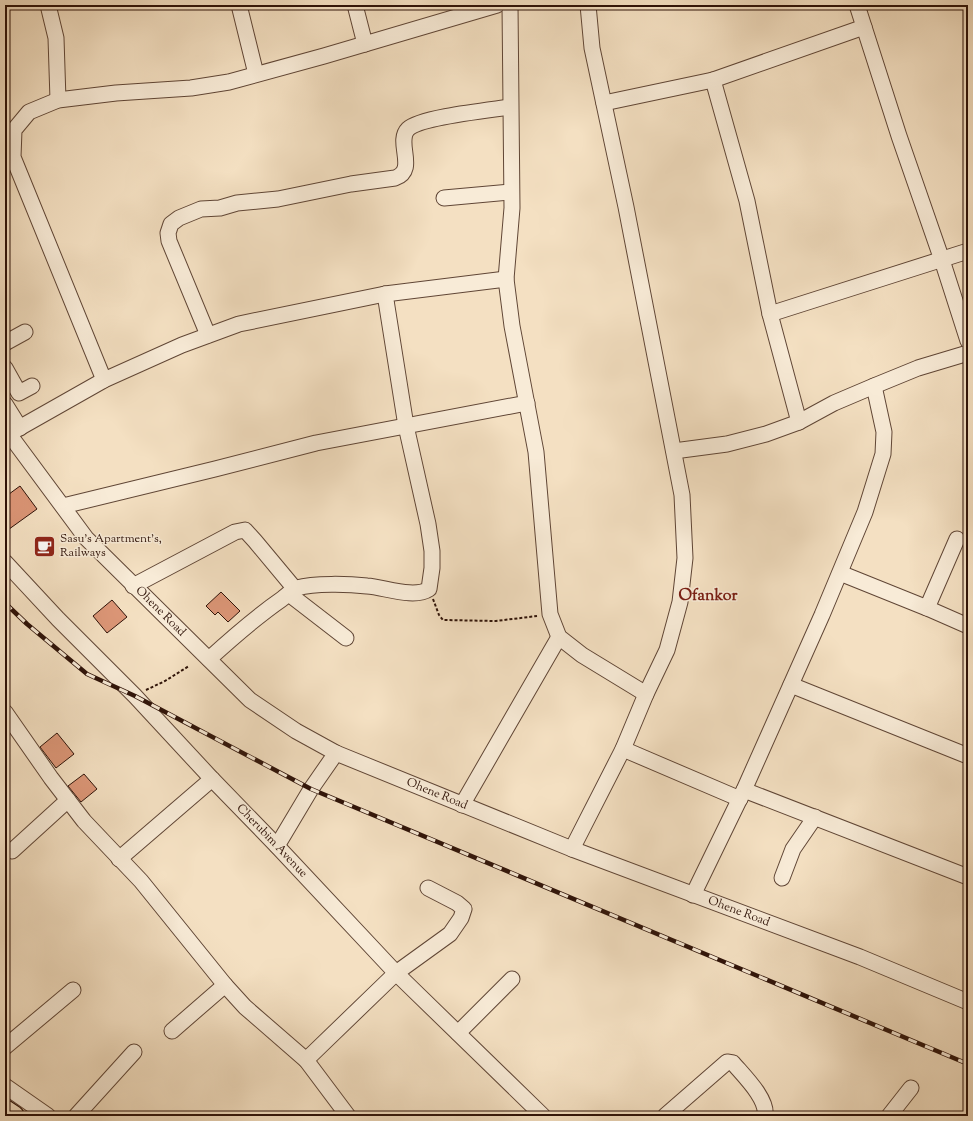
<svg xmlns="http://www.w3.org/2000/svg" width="973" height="1121" font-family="'Sorts Mill Goudy',serif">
<rect width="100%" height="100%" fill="#f4e0c2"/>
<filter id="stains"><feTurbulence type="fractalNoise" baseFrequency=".005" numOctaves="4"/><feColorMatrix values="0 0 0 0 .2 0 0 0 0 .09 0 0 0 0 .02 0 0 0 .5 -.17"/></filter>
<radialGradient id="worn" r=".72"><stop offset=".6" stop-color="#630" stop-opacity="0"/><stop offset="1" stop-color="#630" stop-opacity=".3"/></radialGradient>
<!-- building -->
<path fill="#dc9677" stroke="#2e1208" d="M20,486l17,23 -32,23v-35z
M221,592l19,19 -12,11 -10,-10 -3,3 -9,-9z
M112,600l15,17 -20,16 -14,-17z
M57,733l17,21 -18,14 -16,-21z
M84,774l13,15 -16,13 -13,-16z"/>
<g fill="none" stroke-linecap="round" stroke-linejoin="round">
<defs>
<g id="minor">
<path d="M48,5l8,33 2,62"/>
<path d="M239,5l17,69"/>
<path d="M355,5l10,39"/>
<path d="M510,5l2,203 -6,71 6,47 24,126 14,162 9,23 23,18 64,39"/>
<path d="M857,5l42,131 43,124 26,81"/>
<path d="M713,80l34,121 23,113 29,108"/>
<path d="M604,103l109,-23 151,-53"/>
<path d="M444,198l67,-6"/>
<path d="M770,314l198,-63"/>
<path d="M208,335l-39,-94 -1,-8 3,-9 8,-6 22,-9 19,-1 17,-5 41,-4 73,-15 44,-6c23,-8 0,-36 13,-49 12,-12 82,-19 102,-22"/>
<path d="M5,343l20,-11"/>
<path d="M5,368l14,25 13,-7"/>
<path d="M104,380l-91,-223 1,-27 15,-18 29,-12 58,-7 75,-5 38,-6 95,-26 173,-51"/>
<path d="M5,404l15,24"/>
<path id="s1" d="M9,434l77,104 164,162 46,31 40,22 236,96 288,108 108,45"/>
<path d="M5,436l99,-56 78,-35 57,-21 146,-30 121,-15"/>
<path d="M674,451l53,-7 39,-10 33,-12 35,-19 40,-17 44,-18 50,-15"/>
<path d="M63,506l152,-37 101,-26 211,-40"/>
<path id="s2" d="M5,562l53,57 77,77 77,83 65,67 119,127 147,143"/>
<path d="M840,573l87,35 41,18"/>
<path d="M133,586l102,-54 10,-2 10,11 40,48"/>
<path d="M289,594l57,44"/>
<path d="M927,608l30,-69"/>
<path d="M209,659c23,-21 47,-42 73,-60 4,-3 10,-9 15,-11 17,-5 52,-4 70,-2 17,1 47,13 62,3l3,-21v-17l-4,-27 -22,-98 -21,-132"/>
<path d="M791,685l177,71"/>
<path d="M5,712l46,66 33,43 57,60 84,104 20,22 61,53 42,56"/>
<path d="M623,749l117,50"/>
<path d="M744,790l224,87"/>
<path d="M462,805l97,-168"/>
<path d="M277,846l34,-57 25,-36"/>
<path d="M572,849l51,-100 23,-55 21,-44 13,-48 5,-44 -3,-63 -56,-288 -34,-159 -4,-43"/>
<path d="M12,851l56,-51"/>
<path d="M119,859l93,-80"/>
<path d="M782,878l11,-29 22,-32"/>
<path d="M693,895l51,-105 78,-175 43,-103 18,-58 1,-22 -10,-46"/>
<path d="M172,1031l53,-46"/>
<path d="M458,1033l54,-54"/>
<path d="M5,1047l68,-57"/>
<path d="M306,1060l90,-87 54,-39 11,-16 3,-9 -7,-6 -29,-15"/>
<path d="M5,1086l43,30"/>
<path d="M76,1116l58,-64"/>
<path d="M665,1116l62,-54 6,1c11,13 35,36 32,53"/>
<path d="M889,1116l22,-28"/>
</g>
<path id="major" d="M5,1110l9,6"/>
</defs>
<!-- minor casing -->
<use href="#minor" stroke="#604636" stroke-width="17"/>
<!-- major casing -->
<use href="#major" stroke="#2e1208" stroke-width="22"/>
<!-- path -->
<path stroke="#2e1208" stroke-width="2" stroke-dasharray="3 2" stroke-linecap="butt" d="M433,599l6,16 4,5 53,1 41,-5
M146,690l19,-9 24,-15"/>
<!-- minor -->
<use href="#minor" stroke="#f8ebd7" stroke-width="15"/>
<!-- major -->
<use href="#major" stroke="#f4e0c2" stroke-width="20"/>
<defs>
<path id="rail" d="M5,603l22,21 60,50 48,22 176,93 657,275"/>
</defs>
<!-- rail casing -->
<use href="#rail" stroke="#2e1208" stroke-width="4.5"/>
<!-- rail -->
<use href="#rail" stroke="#f8ebd7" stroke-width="3" stroke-dasharray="9" stroke-linecap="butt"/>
</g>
<!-- icons -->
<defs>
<symbol id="cafe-square" viewBox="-11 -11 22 22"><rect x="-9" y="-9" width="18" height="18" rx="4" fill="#8f2418" stroke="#f8ebd7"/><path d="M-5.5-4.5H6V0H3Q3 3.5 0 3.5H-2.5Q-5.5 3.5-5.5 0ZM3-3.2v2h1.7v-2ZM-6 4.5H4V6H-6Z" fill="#fff"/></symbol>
</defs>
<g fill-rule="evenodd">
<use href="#cafe-square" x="32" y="534" width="25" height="25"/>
</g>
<g text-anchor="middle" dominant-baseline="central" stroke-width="3" stroke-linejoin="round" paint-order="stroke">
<!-- poi labels -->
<g font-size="12" fill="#2e1208" stroke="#f8ebd7" text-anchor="start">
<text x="60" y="539">Sasu's Apartment's,<tspan x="60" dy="14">Railways</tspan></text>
</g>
<!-- street labels -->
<g font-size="12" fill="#2e1208" stroke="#f8ebd7">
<text stroke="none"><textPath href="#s1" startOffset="234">Ohene Road</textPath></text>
<text stroke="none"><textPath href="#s1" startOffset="570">Ohene Road</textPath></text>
<text stroke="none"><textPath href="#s2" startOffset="386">Cherubim Avenue</textPath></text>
<text stroke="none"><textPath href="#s1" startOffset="894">Ohene Road</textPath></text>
</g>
<!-- district labels -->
<g font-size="16" font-weight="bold" fill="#7a1f14" stroke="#f8ebd7">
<text x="708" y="596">Ofankor</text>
</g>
</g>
<!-- margin -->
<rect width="973" height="1121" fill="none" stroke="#f4e0c2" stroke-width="20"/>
<rect x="6" y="6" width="961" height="1109" fill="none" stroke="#2e1208" stroke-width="2"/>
<rect x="10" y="10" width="953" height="1101" fill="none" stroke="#2e1208"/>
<rect width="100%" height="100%" filter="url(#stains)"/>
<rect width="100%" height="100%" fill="url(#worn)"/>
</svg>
